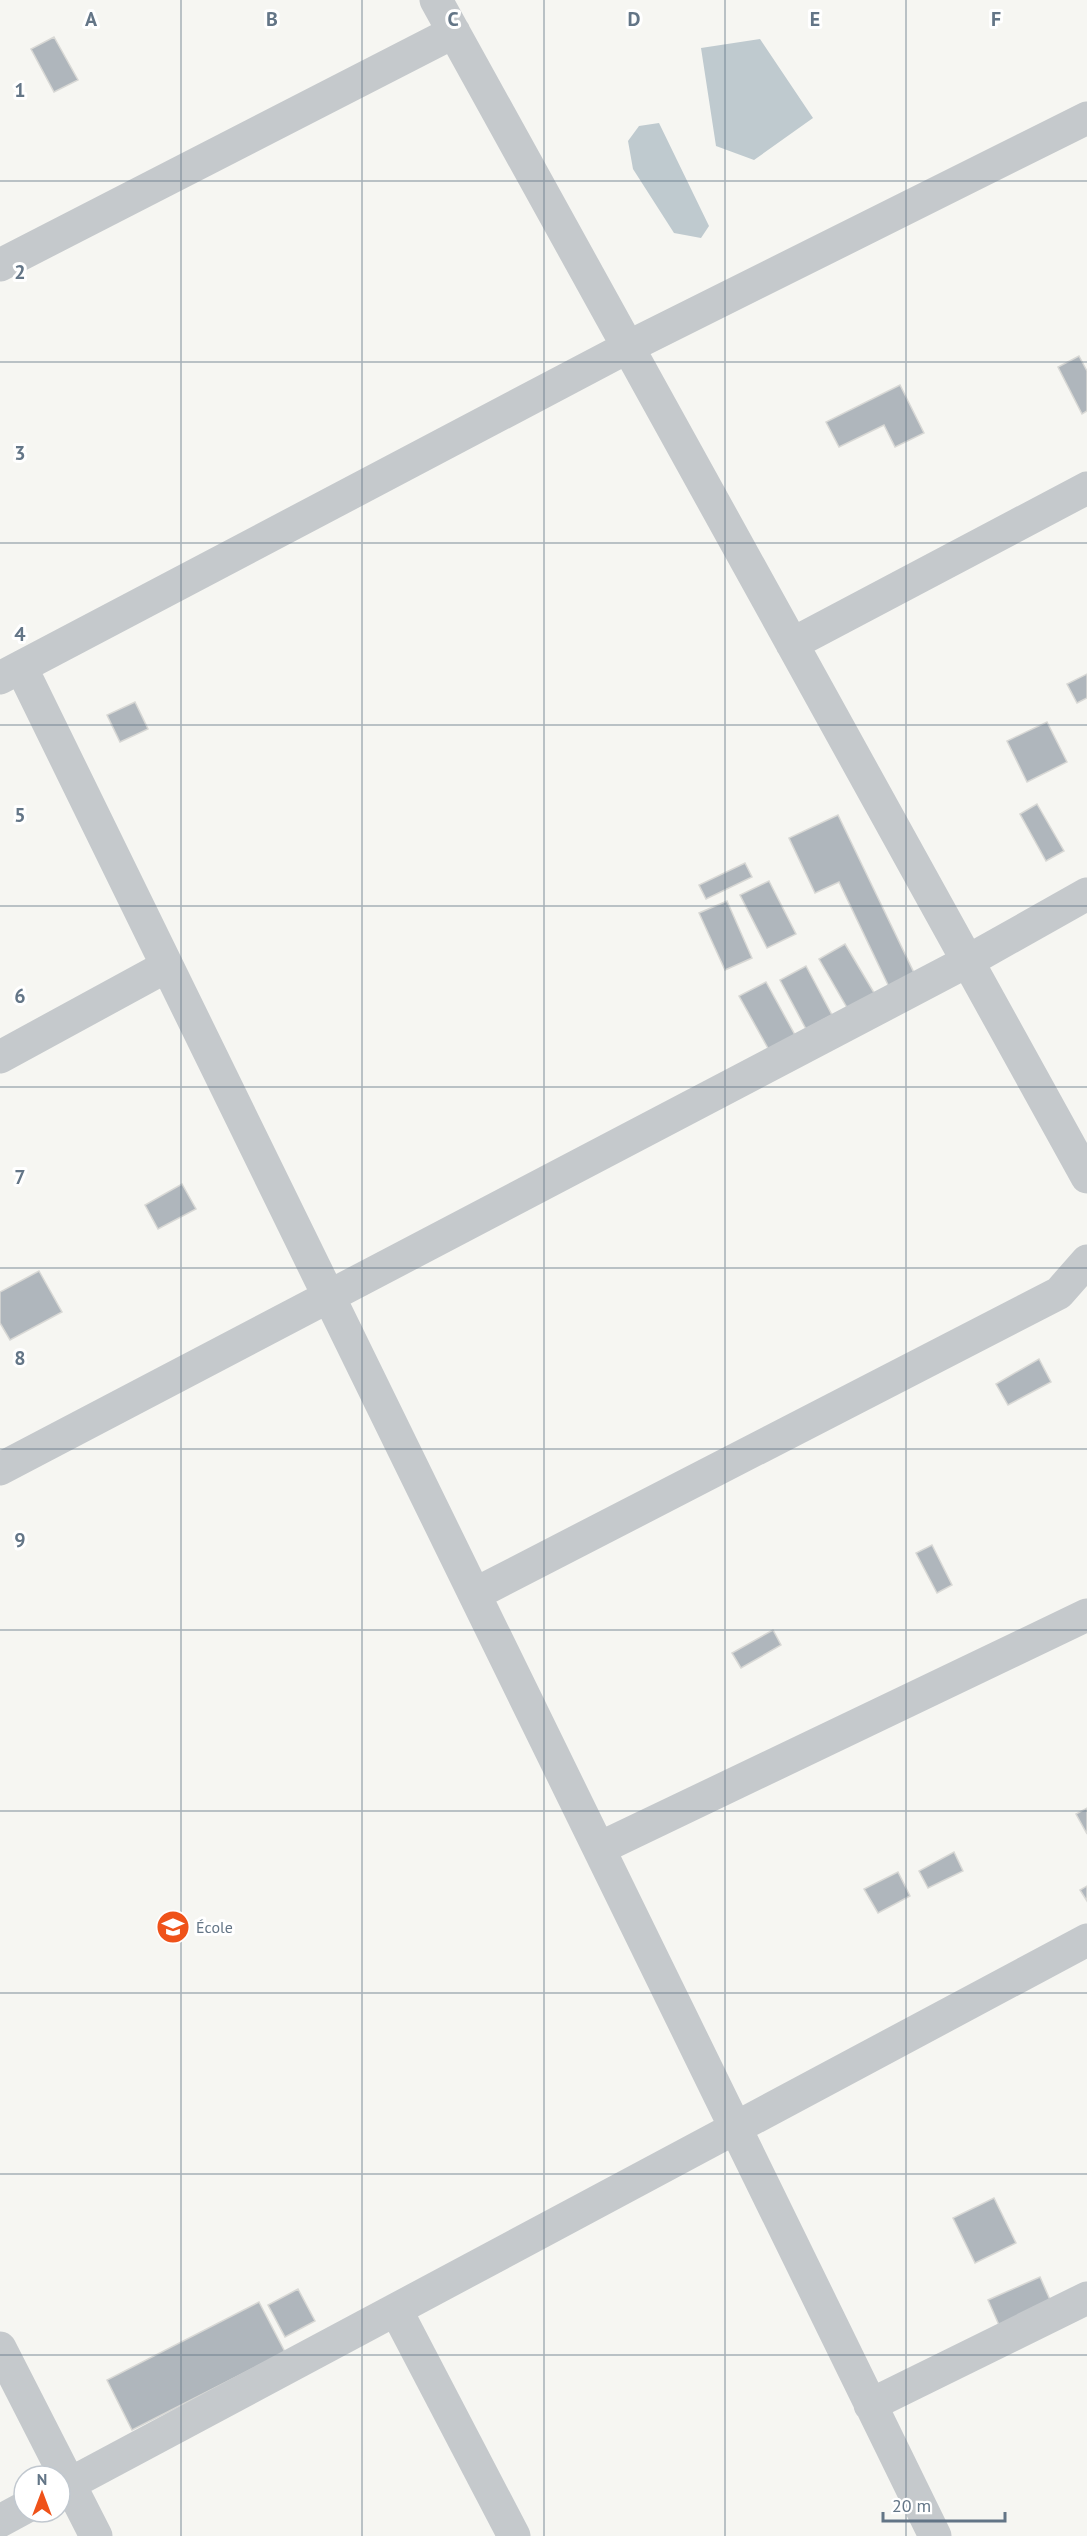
<svg xmlns="http://www.w3.org/2000/svg" width="1087" height="2536" font-family="'PT Sans',sans-serif">
<rect width="100%" height="100%" fill="#f6f6f2"/>
<!-- water -->
<path fill="#bfcacf" d="M760,39l53,79 -59,42 -38,-14 -15,-98z
M659,123l50,103 -8,12 -27,-5 -41,-64 -5,-28 11,-15z"/>
<!-- building -->
<path fill="#afb6bc" stroke="#d8d8d5" stroke-width="1.5" d="M54,37l24,43 -24,12 -23,-43z
M1079,356l8,15v40l-5,3 -24,-47z
M900,385l24,48 -29,14 -11,-22 -45,22 -13,-25z
M1087,674v24l-10,5 -10,-19z
M135,702l13,27 -28,13 -13,-27z
M1047,722l20,40 -40,20 -20,-41z
M1037,804l27,47 -18,10 -26,-47z
M838,815l79,164 -26,12 -52,-109 -24,11 -26,-55z
M745,863l7,14 -46,22 -7,-14z
M769,881l27,53 -29,14 -27,-53z
M727,901l25,57 -27,12 -26,-57z
M845,944l31,52 -27,15 -30,-52z
M806,966l26,49 -26,14 -26,-49z
M766,982l29,53 -26,15 -30,-54z
M182,1184l14,25 -38,20 -13,-24z
M39,1271l23,41 -52,28 -10,-17v-31z
M1039,1359l12,23 -43,23 -12,-21z
M932,1545l20,40 -15,8 -21,-40z
M773,1630l8,15 -40,23 -9,-15z
M1087,1808v26l-11,-20z
M954,1852l9,19 -35,17 -9,-17z
M898,1872l12,24 -32,17 -14,-24z
M1087,1886v15l-7,-11z
M994,2198l22,45 -41,20 -22,-45z
M1040,2277l11,25 -52,23 -11,-25z
M298,2289l17,32 -30,16 -17,-32z
M259,2302l26,50 -153,78 -25,-50z"/>
<g fill="none" stroke-linecap="round" stroke-linejoin="round">
<!-- minor -->
<path stroke="#c5c9cc" stroke-width="33" d="M436,0l651,1177
M0,265l454,-233
M792,644l295,-156
M21,667l914,1869
M0,678l628,-331 459,-229
M0,1057l167,-91
M0,1469l968,-508 119,-67
M475,1594l584,-301 28,-32
M600,1848l487,-233
M396,2310l118,226
M0,2348l96,188
M870,2405l217,-107
M60,2489l1027,-549
M0,2521l24,-13"/>
</g>
<!-- grid -->
<path fill="none" stroke="#637586" stroke-width="1.5" stroke-opacity="0.55" d="M181,0v2536M362,0v2536M544,0v2536M725,0v2536M906,0v2536M0,181h1087M0,362h1087M0,543h1087M0,725h1087M0,906h1087M0,1087h1087M0,1268h1087M0,1449h1087M0,1630h1087M0,1811h1087M0,1993h1087M0,2174h1087M0,2355h1087"/>
<!-- icons -->
<defs>
<symbol id="school-disc" viewBox="-11 -11 22 22"><circle r="9.5" fill="#ef5219" stroke="#fff"/><path d="M0-5L7-2L0 1L-7-2ZM-4 1L0 2.5L4 1V4Q0 6-4 4Z" fill="#fff"/></symbol>
</defs>
<g fill-rule="evenodd">
<use href="#school-disc" x="154" y="1908" width="38" height="38"/>
</g>
<g text-anchor="middle" dominant-baseline="central" stroke-width="6" stroke-linejoin="round" paint-order="stroke">
<!-- poi labels -->
<g font-size="16" fill="#637586" stroke="#fff" text-anchor="start">
<text x="196" y="1927">École</text>
</g>
</g>
<g font-size="20" text-anchor="middle" font-weight="bold" fill="#637586" stroke="#fff" stroke-width="6" stroke-linejoin="round" paint-order="stroke">
<text x="91" y="26">A</text>
<text x="272" y="26">B</text>
<text x="453" y="26">C</text>
<text x="634" y="26">D</text>
<text x="815" y="26">E</text>
<text x="996" y="26">F</text>
<text x="20" y="97">1</text>
<text x="20" y="279">2</text>
<text x="20" y="460">3</text>
<text x="20" y="641">4</text>
<text x="20" y="822">5</text>
<text x="20" y="1003">6</text>
<text x="20" y="1184">7</text>
<text x="20" y="1365">8</text>
<text x="20" y="1547">9</text>
</g>
<!-- north arrow -->
<g transform="translate(42 2494)"><circle r="28" fill="#ffffff" stroke="#c1c8cf" stroke-width="1.5"/>
<path d="M0-4.5L10 22L0 15L-10 22Z" fill="#ef5219"/>
<text y="-9" font-size="16" font-weight="bold" text-anchor="middle" fill="#637586">N</text>
</g>
<!-- scale -->
<path d="M883 2512v9h122v-9" fill="none" stroke="#637586" stroke-width="3"/>
<text x="892" y="2512" font-size="18" fill="#637586" stroke="#ffffff" stroke-width="4.5" paint-order="stroke">20 m</text>
</svg>
